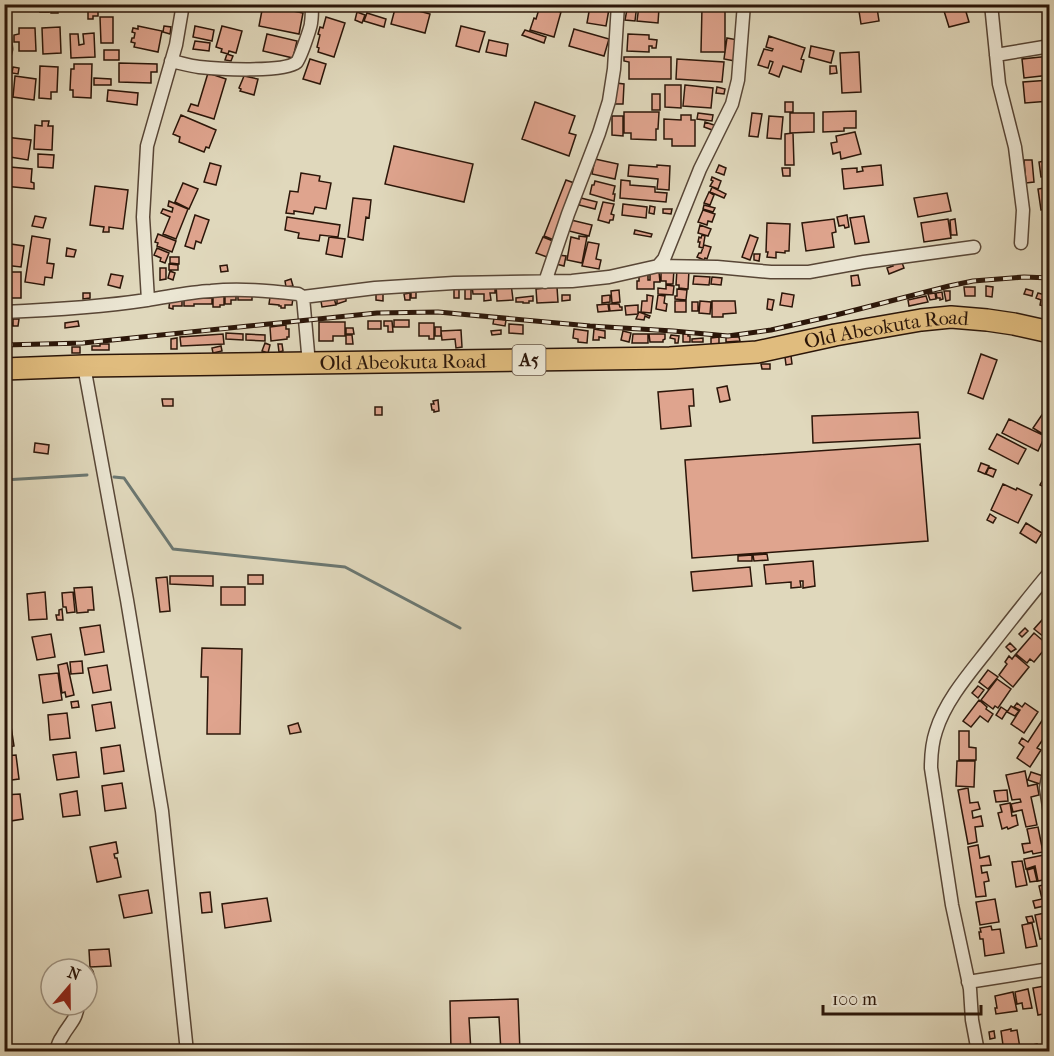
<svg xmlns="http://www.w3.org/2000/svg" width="1054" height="1056" font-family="'IM FELL French Canon',serif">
<rect width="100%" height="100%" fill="#e0d8bc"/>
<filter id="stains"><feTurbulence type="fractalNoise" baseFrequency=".00333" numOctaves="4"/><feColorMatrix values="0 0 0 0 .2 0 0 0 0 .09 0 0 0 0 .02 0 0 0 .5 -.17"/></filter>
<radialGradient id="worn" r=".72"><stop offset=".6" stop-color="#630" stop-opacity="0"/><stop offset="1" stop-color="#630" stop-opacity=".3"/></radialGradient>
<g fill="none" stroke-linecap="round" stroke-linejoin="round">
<!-- stream -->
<path stroke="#6b7771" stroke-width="3" d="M114,477l10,1 49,71 172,18 115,61
M4,480l83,-5"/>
</g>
<!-- building -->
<path fill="#dfa48e" stroke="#2b1609" stroke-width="1.5" d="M17,4h16v3l-16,2z
M628,4h9l-2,17 -10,-1z
M263,5l40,8 -4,21 -40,-8z
M396,5l34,9 -5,19 -34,-9z
M682,5h12v5h-12z
M964,5l5,17 -20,5 -5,-16z
M40,6l9,1v5h-9z
M51,6h7v7h-7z
M540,6l21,6 -7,25 -24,-7 4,-12 2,1z
M590,6l19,3 -3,17 -19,-3z
M639,6l20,2 -1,15 -21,-2z
M702,7h23v45h-24z
M88,8h10v8h-5v3h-5z
M877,8l2,13 -18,3 -2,-13z
M357,12l8,3 -3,8 -7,-3z
M367,13l19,6 -2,8 -20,-6z
M100,17h13v26h-12z
M326,17l19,6 -11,34 -16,-5 1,-4 -2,-1 3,-12 -2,-1 2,-7 3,1z
M138,26l24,5 -4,21 -24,-5 1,-4 -4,-1 1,-4h2l1,-5 -3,-1 1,-4 5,1z
M164,26l7,1 -1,7 -7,-2z
M195,26l19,4 -2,11 -19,-4z
M222,26l20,5 -6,22 -7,-2 -1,3 -7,-2 1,-3 -6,-2z
M461,26l24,6 -6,20 -23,-6z
M60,27l1,26 -18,1 -1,-26z
M19,28h16l1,23h-17v-9h-5v-7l5,-1z
M574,29l35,10 -5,17 -35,-10z
M525,30l21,7 -2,6 -22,-8z
M94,33l1,24 -24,1 -1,-24h8l1,11 5,-1 -1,-10z
M267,34l30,7 -4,17 -30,-7z
M628,34l21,1v4l8,1 -1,8h-4v-2h-3v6l-22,-1z
M769,36l36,12 -4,11 3,1 -3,12 -18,-6 -4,11 -10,-4 4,-11 -3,-1 -2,7 -10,-3 6,-16 8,2 1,-2 -7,-2z
M727,38l11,2 -3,21 -11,-2z
M489,40l19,4 -2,12 -20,-4z
M195,41l15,2 -1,8 -16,-2z
M811,46l23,5 -3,12 -22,-6z
M104,50h15v10h-15z
M859,52l2,40 -19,1 -2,-40z
M227,54l6,2 -2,5 -6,-1z
M1050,56v19l-26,3 -2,-19z
M624,57h47v22h-42v-17l-5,-1z
M310,59l16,5 -6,20 -17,-5z
M677,59l47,3 -2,20 -46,-3z
M119,63l38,1v8h-6v11l-32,-1z
M74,64h18l-1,34 -18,-1v-7h-3l1,-21h3z
M40,66l18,1 -1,25h-6v7l-12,-1z
M830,66h6l1,7 -7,1z
M13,67l6,1 -1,6 -6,-1z
M208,73l18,6 -12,40 -26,-8 3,-7 7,2z
M15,76l21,3 -2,21 -21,-3z
M244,76l14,3 -4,16 -14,-4 1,-2 -2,-1z
M94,78l17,1v6h-17z
M1050,80v21l-25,2 -2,-21z
M616,83l8,1 -1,20h-9z
M665,85h16v23l-16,-1z
M685,85l28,3 -2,20 -28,-2z
M717,87l8,2 -1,5 -8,-1z
M108,90l30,3 -1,12 -30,-4z
M652,94h8v16h-8z
M535,102l40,14 -6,17 7,2 -7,21 -47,-17z
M785,102h8v10h-8z
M856,111v17h-12v3l-21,1v-20z
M624,112h35l-1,17h-2v11l-25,-1v-6h-7z
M698,113l15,2 -1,6 -15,-2z
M752,113l10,1 -4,23 -9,-1z
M790,113h24v19l-24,1z
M181,115l35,15 -7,18 -3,-1 -2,5 -25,-10 1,-5 -7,-3z
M681,115h10v5h4v26h-23v-7h-8v-20l17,1z
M612,116h11v20l-11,-1z
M769,116l14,1 -2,22 -14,-1z
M42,121h7l-1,5h5l-1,24 -18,-1 1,-24 7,1z
M705,122l12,4 -2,5 -11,-4z
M855,132l6,22 -20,5 -1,-7 -7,2 -2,-11 6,-1 -1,-6z
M793,133l1,32h-9v-31z
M5,137l26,3 -3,20 -24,-4z
M394,146l79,18 -9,38 -79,-18z
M38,154l16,1 -1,13 -15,-1z
M595,159l23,5 -3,15 -23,-5z
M1024,160h8l2,22 -8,1z
M1050,160v16l-9,1 -2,-15z
M210,163l11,3 -5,19 -12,-3z
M629,165l28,2v-2l13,1 -1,24 -12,-1 1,-10 -30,-3z
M719,165l7,3 -2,7 -8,-3z
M881,165l2,20 -39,4 -2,-20 15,-1v4l6,-1 -1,-4z
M10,167l22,2 -1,13 3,1v6l-30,-3 1,-10 4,1z
M782,168h8v8h-7z
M301,173l19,3 -1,5 12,2 -5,26 -11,-2 -2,7 -19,-3v3l-8,-1 4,-22 8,1z
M712,177l9,4 -3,8 -8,-3 3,-5 -2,-1z
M566,180l11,4 -23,56 -10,-4z
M621,180l9,1v4l25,2v5l12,1 -1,9 -46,-4z
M595,181l20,5 -2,8h2l-1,7 -24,-7 2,-9h2z
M183,183l15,6 -9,20 -14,-7z
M95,186l33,4 -5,39 -14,-2v5h-6l1,-5 -14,-2z
M712,187l14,7 -2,4 -14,-6z
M1050,187v22l-9,1 -3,-21z
M709,192l5,3 -4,10 -6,-2z
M947,193l4,18 -33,6 -4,-19z
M353,198l18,2 -2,18 -3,-1 -3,23 -15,-3z
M581,198l16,4 -2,7 -16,-4z
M169,201l19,8 -12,30 -13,-5 7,-17 -9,-4 2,-4 9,3 1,-4 -5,-2z
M603,202l11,2 -3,10 3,1 -1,5h-3l-1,3 -11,-3z
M623,204l24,3 -1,11 -24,-3z
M704,205l11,3 -2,4 -10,-3z
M650,206l5,1 -1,7 -5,-1z
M663,209h9l-1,5 -8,-1z
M703,210l12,4 -3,8 -4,-1 -1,4 -9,-3z
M195,215l14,5 -8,23 -5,-2 -2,8 -9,-3z
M847,215l2,12 -4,1 -1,-3 -5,1 -2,-9z
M35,216l11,2 -3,10 -11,-2z
M864,216l5,26 -14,2 -5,-26z
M287,217l53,8 -2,12 -18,-2 -1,6 -21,-3 1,-5 -14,-3z
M834,219l2,13 -4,1 2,14 -28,4 -4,-28z
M948,219l3,19 -27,4 -3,-19z
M955,219l2,16h-6l-1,-15z
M571,220l21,5 -3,11 -20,-5z
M1050,220v11h-3l-2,-10z
M767,223l23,1 -1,27h-4v2l-9,-1v6l-9,-1 1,-5h-2z
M700,225l11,4 -3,7 -10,-3z
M635,230l17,4 -1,3 -17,-3z
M158,234l18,7 -4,11 -15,-6 1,-3 -3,-1z
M702,235l3,1 -2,12 -4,-1 1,-5h-2l1,-5 2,1z
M750,235l8,3 -8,22 -8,-3z
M32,236l18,3 -3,24 7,1 -2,14 -7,-1 -1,8 -19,-3z
M579,236l8,1 -5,26 -15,-3 4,-23 8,2z
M329,237l16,2 -3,18 -16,-3z
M543,237l10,4 -6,16 -11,-4z
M588,242l11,2 -3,15 5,1 -2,9 -17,-3z
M4,243l20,3 -3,21 -17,-2z
M704,245l7,2 -4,12 -2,-1 -1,2 -7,-3 2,-4h2z
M67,248l9,2 -2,7 -8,-1z
M157,248l12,5 -4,10 -5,-2 1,-3 -7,-3z
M754,254h6l-1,7 -5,-1z
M558,255l8,1 -2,10 -8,-2z
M170,257h9v7l-9,-1z
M901,260l3,8 -15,6 -2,-6 6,-2 -1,-3z
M169,264l9,1v5h-9z
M227,265l1,6 -7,1 -1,-6z
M160,268h6v11l-6,1z
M661,268l13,1 -1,15h-7v-3h-5z
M677,269l12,1 -1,19 -9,-1v-3h-3z
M170,271l5,2 -2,7 -5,-2z
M4,272h17v26h-17z
M659,272l1,10h-6v7h-17v-8h2v-6h9v5h2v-7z
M111,274l12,2 -3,12 -12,-3z
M858,275l2,10 -8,1 -1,-10z
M694,276l16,1 -1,8 -16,-1z
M712,277l10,1 -1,7 -10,-1z
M291,279l2,7 -7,1 -1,-6z
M511,283l2,17 -16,1 -1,-17z
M471,284v15h-6v-14z
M472,285l23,1v7h-5l1,7 -7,1v-7h-11z
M666,285l8,1 -1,9 -15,-1v-6l8,1z
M986,286l7,1 -1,10 -6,-1z
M557,287l1,15 -21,1 -1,-14z
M964,287h11v9h-10z
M411,289h5v9h-5z
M454,289h5v9h-5z
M677,289l10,1 -1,10 -11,-1v-3h2z
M1026,289l7,2 -1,5 -8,-2z
M619,290l1,12 -8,1 -1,-12z
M376,291l7,1v9l-7,-1z
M944,291h6v9l-4,1z
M224,292v13h-4v2h-7v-12z
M942,292l1,7 -3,1v-2h-3l-1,-5z
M83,293h7v5l-7,1z
M225,293h11v7h-5v4h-6z
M238,293l14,1v6h-14z
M410,293v7h-5l-1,-6z
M782,293l12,2 -2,12 -12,-2z
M935,293l1,6 -6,1 -2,-6z
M1038,293l11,3 -3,11 -6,-2 1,-5 -5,-2z
M562,295h8v5l-8,1z
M610,295v7l-8,1v-7z
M647,295l6,1 -2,17 -10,-1 1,-11h5z
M658,295l7,1 -1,7 3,1 -1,7 -10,-2z
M346,296v5l-9,3v-7z
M533,296v5h-4v2h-6v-1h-7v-4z
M926,296l2,6 -19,4 -1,-6z
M270,297l23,1 -1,7h-7v3h-4v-2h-2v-1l-10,-1z
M170,298h12v8h-9v3l-4,-1z
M184,298h28v6h-18v2h-10z
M334,298l2,7 -14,2 -1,-6z
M768,299l6,1 -2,10 -5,-1z
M675,301h11v11h-11z
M700,301l11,1 -1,12 -11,-1z
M712,301h23l1,12 -13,1v3h-11z
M692,302h6v9h-6z
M608,304l1,7 -11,1 -1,-7z
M609,304h10l1,3h2v3l-12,1z
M638,305v9l-12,1 -1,-9z
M639,312l11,4 -1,2 -4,-2 -1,4 -8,-1z
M494,318l12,2 -1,6 -12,-2z
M13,319h6l-1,7h-5z
M5,320h6l1,6h-7z
M394,320h15v7h-15z
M78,321l1,5 -14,2v-5z
M368,321h13v8h-13z
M384,321h8l1,11h-5v-6h-4z
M319,322h26v14h-12v5h-14z
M419,323h15v16h-5v-3h-10z
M509,324l14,1v9l-14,-1z
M286,325v4h3v8h-2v2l-16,2 -1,-14z
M435,327h6v9h-6z
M346,328h7l1,6h-8z
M574,329l14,2 -1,12 -9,-1v-3l-5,-1z
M594,329l11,2v7l-6,-1v3h-6z
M461,330l1,17 -6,1 -1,-9 -13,1 -1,-9z
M501,330v4l-9,1 -1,-4z
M623,331l8,2 -2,9 -8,-2z
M226,333l17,1v6l-17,-1z
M223,334l1,10 -43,2 -1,-9z
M246,334l19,1v6l-19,-1z
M633,334h15v9h-16z
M649,334h16v5l-2,1v2h-13z
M683,334h5v2h2v6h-7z
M346,335h6l1,9h-7z
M671,335l8,1 -1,7h-3v-4l-5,-1z
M719,337v7h-8v-6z
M726,337h13l1,4 -14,1z
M177,338v11h-6v-10z
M703,338v4h-11v-3z
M265,343l5,2 -2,8 -6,-2z
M100,344h9v6h-17v-4h8z
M278,344h4l1,7 -4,1z
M221,346l1,5 -9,2 -1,-5z
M72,347h8v6h-8z
M981,354l16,6 -14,39 -15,-6z
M791,356l1,8 -6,1 -1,-8z
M761,364h9v5h-8z
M727,386l3,14 -10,2 -3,-14z
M693,389l1,17h-5l2,20 -30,3 -3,-37z
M162,399h11v7h-10z
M438,400l1,11 -5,1v-2h-2l-1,-6h3l-1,-3z
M1050,403v28l-4,5 -13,-8z
M375,407h7v8h-7z
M918,412l2,26 -107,5 -1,-27z
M1009,419l36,17 -7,15 -36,-18z
M997,434l29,15 -8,15 -29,-15z
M35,443l14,2 -1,9 -14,-2z
M920,444l8,97 -236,17 -7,-98z
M981,463l8,3 -4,8 -7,-3z
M989,467l7,3 -3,7 -7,-3z
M1044,478l6,3 -4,7 -6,-3z
M1003,484l13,6 1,-2 15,7 -14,28 -27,-13z
M990,514l6,4 -3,5 -6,-3z
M1026,523l16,10 -6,10 -16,-10z
M767,554l1,6 -14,1 -1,-6z
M752,555v6h-14v-5z
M813,561l2,25 -12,2v-7h-3l1,6 -10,1v-6l-25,2 -2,-19z
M750,567l2,19 -59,5 -2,-19z
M248,575h15v9h-15z
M170,576h43v10l-43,-2z
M167,577l3,34 -10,1 -4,-34z
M92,587l2,23h-6v2l-11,1 -3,-25z
M221,587h24v18h-24z
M45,592l2,27 -18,1 -2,-26z
M73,592l2,20 -8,1 -1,-6h-3l-1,-14z
M62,609l1,11h-6l-1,-5h3v-5z
M1050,611v30h-1l-15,-12z
M100,625l4,27 -19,3 -5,-27z
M1025,628l3,3 -6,6 -3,-3z
M1034,633l14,12 -14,17 -4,-3 -3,4 -11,-9z
M51,634l4,23 -18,3 -5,-23z
M1010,643l6,6 -5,3 -5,-5z
M202,648l40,1 -2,85h-33l1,-57h-7z
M1015,655l14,12 -16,20 -14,-12 8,-11 -2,-2 4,-6 3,3z
M82,661l1,12 -12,1 -1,-12z
M67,663l7,32 -8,2 -1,-5 -3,1 -4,-28z
M107,665l4,25 -18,3 -5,-25z
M988,670l10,7 -10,12 -9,-7z
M58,673l4,27 -19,3 -4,-28z
M997,679l14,10 -13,19 -3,-2 -2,3 -12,-9z
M978,686l6,4 -6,8 -6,-5z
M979,700l8,7 -1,2 7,5 -5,8 -8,-6 -9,11 -8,-6z
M78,701l1,6 -7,1 -1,-6z
M111,702l4,26 -19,3 -4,-26z
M1017,703l5,4 3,-4 13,9 -14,21 -13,-9 9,-14 -6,-3z
M1011,706l8,5 -4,5 -8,-4z
M1001,707l6,4 -5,8 -6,-4z
M67,713l3,25 -20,2 -2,-25z
M1045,716l5,3v10l-13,19 4,2 -11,17 -13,-9 7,-11 -5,-4 3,-5 6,4z
M10,720l4,26 -10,2v-27z
M298,723l3,9 -11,2 -2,-8z
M959,731h10v16l7,1v12h-17z
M120,745l4,26 -20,3 -3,-26z
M76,752l3,25 -22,3 -4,-25z
M16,755l3,24 -15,2v-25z
M957,761h18l-1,26 -18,-1z
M1025,771l3,15 9,-2 2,11 -8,2 6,28 -11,2 -4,-17 -9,2 -2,-8 10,-2 -1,-3 -8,1 -6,-25z
M1031,772l12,4 -3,8 -12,-4z
M122,783l4,25 -21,3 -3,-25z
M968,788l2,15 8,-1 2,7 -8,2 1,7 8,-2 2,10 -8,1 2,15 -9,2 -10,-54z
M1007,790l1,11 -12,1 -2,-11z
M77,791l3,24 -17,2 -3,-23z
M20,794l3,25 -19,3v-27z
M1010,803l2,13 4,-1 2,10 -10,4 -1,-2 -5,2 -4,-16 4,-1 -2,-7z
M1038,827l5,25 -10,2 -1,-3 -8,2 -2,-9 8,-1 -3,-14z
M116,842l2,11 -4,1 1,4h2l4,19 -24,5 -7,-35z
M978,845l2,13 9,-2 2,9 -10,1 1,7 5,-1 2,9 -5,1 2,14 -10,1 -8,-50z
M1044,855l2,10 4,-1v9h-3l1,6 -10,2 -3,-15 -9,3 -2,-10z
M1022,861l5,24 -11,2 -4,-25z
M1034,868l3,13 -7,1 -3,-12z
M1047,884l3,9v17l-5,1 -1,-5 -9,2 -2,-7 9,-2 -3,-13z
M148,890l4,23 -28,5 -5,-23z
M210,892l2,20 -10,1 -2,-20z
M267,898l4,23 -46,7 -3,-24z
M995,899l4,23 -19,3 -4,-23z
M1050,912v25l-10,2 -5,-24z
M1032,916l2,6 -6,1 -2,-6z
M1032,923l5,23 -11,2 -4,-23z
M991,926l1,4 8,-1 4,24 -19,3 -2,-17h-3l-1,-7h2l-1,-4z
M109,949l2,17 -21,1 -1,-17z
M1050,975v8h-5l-1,-7z
M1050,985v18l-4,1 2,9 -10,2 -5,-27z
M1028,989l4,19 -9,1 -1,-6 -5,1 -2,-12z
M1013,992l4,19 -21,3 -1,-6h2l-2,-12z
M518,999l2,53h-19l-2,-35 -30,1 2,34h-20l-1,-51z
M1011,1029v2l6,-1 3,18 17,-4 1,8h-34l-3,-21z
M994,1031l1,7 -5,1 -1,-7z
M1050,1033v19h-5l-2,-18z"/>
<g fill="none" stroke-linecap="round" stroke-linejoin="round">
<defs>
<path id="street" d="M991,4l8,80 16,63 8,63 -2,33
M4,31l2,18 -2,8
M996,55l54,-9
M171,61c10,2 19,5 28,6 18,2 85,6 98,-5 2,-1 14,-35 14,-39 1,-6 1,-12 1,-19
M658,266l59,1 54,5h38l55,-10 110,-15
M545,282l23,-68 31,-81 10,-32 5,-32 4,-65
M303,297l6,67
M148,300l-5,-83 4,-71 29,-101 7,-41
M4,312c48,-2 96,-5 143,-12 21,-3 42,-8 64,-9 29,-3 58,0 87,3l5,3 72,-9 79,-5 118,-2 37,-4 49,-11 6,-7 36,-90 32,-65 6,-24 6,-76
M84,366l43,234 35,211 25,241
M1050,766l-4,22 4,25
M87,975v-1
M968,982l82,-13
M56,1052c1,-5 3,-11 6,-15 7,-13 14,-16 16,-32
M978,1052l-6,-32 -2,-31 -18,-84 -21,-137c0,-13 1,-25 5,-37 9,-29 31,-55 50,-79 21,-27 42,-54 64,-80"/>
<g id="highway">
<path id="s1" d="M4,369l80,-3 586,-8 87,-6 78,-17 86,-15 30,-3 36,3 27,4 36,8"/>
</g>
</defs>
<!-- street casing -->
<use href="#street" stroke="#584636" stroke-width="15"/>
<!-- highway casing -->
<use href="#highway" stroke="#2b1609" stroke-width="24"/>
<!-- street -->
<use href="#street" stroke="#ebe6d3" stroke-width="12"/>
<!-- highway -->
<use href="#highway" stroke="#e0bc7e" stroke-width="21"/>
<defs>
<path id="rail" d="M4,345l79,-2 294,-30 61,-1 152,14 83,5 55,5 43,-6 61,-14 117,-30 24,-5 51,-4 26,1"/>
</defs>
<!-- rail casing -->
<use href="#rail" stroke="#2b1609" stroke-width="5"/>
<!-- rail -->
<use href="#rail" stroke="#ebe6d3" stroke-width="3" stroke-dasharray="9" stroke-linecap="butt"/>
</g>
<g text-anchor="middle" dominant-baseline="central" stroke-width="6" stroke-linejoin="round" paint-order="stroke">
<!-- shield labels -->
<rect fill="#ebe6d3" stroke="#655446" stroke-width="1.5" x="512.5" y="345" width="33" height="30" rx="4.5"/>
<g font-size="18" font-weight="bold" fill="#2b1609">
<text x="529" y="360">A5</text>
</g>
<!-- street labels -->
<g font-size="20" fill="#2b1609" stroke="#ebe6d3">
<text stroke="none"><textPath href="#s1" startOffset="885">Old Abeokuta Road</textPath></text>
<text stroke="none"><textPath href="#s1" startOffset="399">Old Abeokuta Road</textPath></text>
</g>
</g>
<!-- margin -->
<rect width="1054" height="1056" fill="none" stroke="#e0d8bc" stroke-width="24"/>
<rect x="6" y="6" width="1042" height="1044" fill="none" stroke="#2b1609" stroke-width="3"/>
<rect x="12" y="12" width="1030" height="1032" fill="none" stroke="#2b1609" stroke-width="1.5"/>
<!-- north arrow -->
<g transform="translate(69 987) rotate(20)"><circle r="28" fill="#ebe6d3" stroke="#9e9382" stroke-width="1.5"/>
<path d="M0-4.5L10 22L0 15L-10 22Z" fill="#8f2418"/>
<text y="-9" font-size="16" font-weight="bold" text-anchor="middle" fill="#2b1609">N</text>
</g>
<!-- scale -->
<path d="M823 1005v9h158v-9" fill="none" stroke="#2b1609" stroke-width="3"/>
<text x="832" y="1005" font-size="18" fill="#2b1609" stroke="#ebe6d3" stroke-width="4.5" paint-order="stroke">100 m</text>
<rect width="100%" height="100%" filter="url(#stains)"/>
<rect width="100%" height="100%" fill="url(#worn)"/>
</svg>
